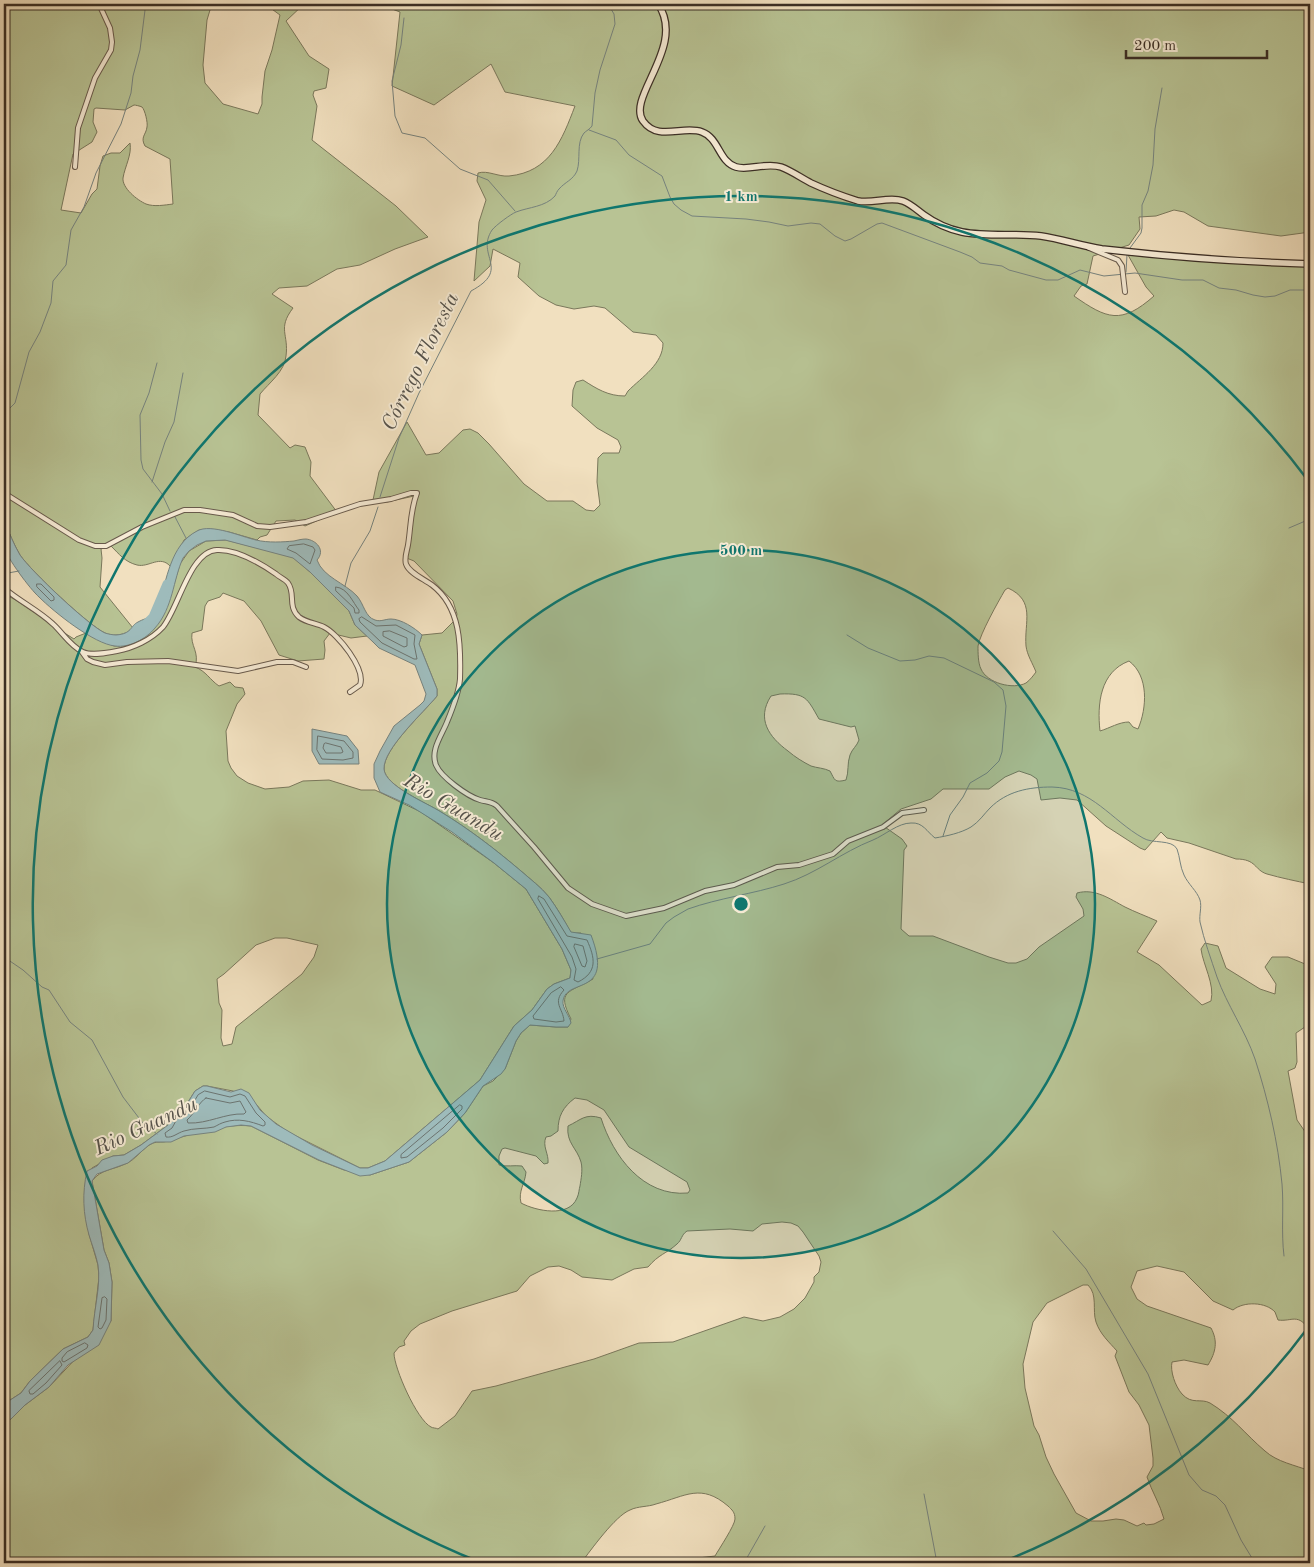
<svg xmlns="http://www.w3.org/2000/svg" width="1314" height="1567" font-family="'Old Standard TT',serif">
<rect width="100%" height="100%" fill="#f1e0bf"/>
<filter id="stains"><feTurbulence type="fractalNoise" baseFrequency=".004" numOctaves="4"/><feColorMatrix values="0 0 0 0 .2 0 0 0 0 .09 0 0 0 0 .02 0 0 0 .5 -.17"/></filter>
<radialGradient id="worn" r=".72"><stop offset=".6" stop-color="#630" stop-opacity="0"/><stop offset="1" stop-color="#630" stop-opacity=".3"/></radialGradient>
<!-- green -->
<path fill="#b8c394" stroke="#7a785c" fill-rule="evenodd" d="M4,4h199l7,6 -3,10 -4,45 2,18 18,21 35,10 4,-10v-7l3,-26 7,-21 8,-35 -15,-11h39l-18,17 23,35 20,13 -3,19 -12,3 -1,4 4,11 -5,34 84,66 32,31 -33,12 -35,16 -23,4 -30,17 -28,2 -7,6 21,14c-16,21 -4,26 -7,48 -1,15 -17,27 -26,38l-2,21 32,33 5,-3 10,2 6,15 -1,14 27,36 -32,14 -10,-6 -19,1 -9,14 -7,2 -3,3 -28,-8 -19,-3 -11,1 -15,10 -13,27c-11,-13 -22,1 -34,-2 -12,-3 -18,-11 -26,-19l-10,3 1,9 -2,29 33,41c-7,7 -19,9 -28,5 -17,-8 -74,-62 -85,-78 -6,-10 -11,-23 -16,-34zM134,105c1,0 6,1 8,2 3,3 6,16 5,20 -1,8 -7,10 -2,19l25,13 3,45c-8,1 -19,3 -27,0 -9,-4 -24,-16 -23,-26 2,-12 9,-23 7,-35l-10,10h-9l-8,3 -3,10 -3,23 -5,5 -11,19 -20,-3 12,-56 19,-12 5,-10 -4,-10 1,-13 2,-1 29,2z
M379,4h931v228l-29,4 -73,-10 -24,-14 -10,-2 -18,6 -17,1 1,12 -11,16 -36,11 -6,28 -6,2 -7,10c33,23 47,29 80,0l-8,-9 -18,-32 182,10v619c-14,-3 -29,-6 -43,-10 -13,-4 -10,-15 -31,-15l-47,-16 -22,-5 -6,-6 -16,18 -5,-2 -34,-22 -29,-26 -17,-2 -19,2 -4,-21 -6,-4 -12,-4 -14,6 -16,12h-46l-12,10 -30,10 -19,16 20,14 5,7 -3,4 -3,79 8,7h24l56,21 19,6h8l11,-4 12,-12 45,-31 -1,-7 -7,-12 1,-4c18,-5 33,6 48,14 10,5 21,9 32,14l-20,31 22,13 43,40 9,-4c4,-17 -8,-36 -10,-52l4,-6 13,3 8,22 34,21 15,5 1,-10 -11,-17 7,-10h16l22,9v62l-5,-1 -9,6 1,29 -2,6 -7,3 9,49 11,16 2,1v194c-12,-19 -18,-9 -32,-11l-3,-8c-9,-10 -31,-11 -42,-2l-20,-9 -29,-29 -27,-6 -20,5 -6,16 6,12 10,7 64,22c7,13 5,24 -3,37l-24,-5 -12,2c-2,9 3,24 10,32 10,11 19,4 28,9 23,14 35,31 55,48 12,11 30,14 45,20v92h-629l17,-5 17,-2c4,-7 20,-31 20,-37 0,-7 -3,-9 -7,-13 -27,-23 -42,-10 -72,-2 -8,3 -18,2 -26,6 -15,6 -39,40 -49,53h-577v-139l7,-5 14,-14 24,-18 62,-66 1,-39 -3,-19 -5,-13 -12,-69c9,-12 21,-11 33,-17 11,-4 17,-16 28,-21 5,-2 10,0 15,-2 24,-7 57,-18 83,-15l67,34 26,10 26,5 39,-13 38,-30 18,-19 18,-27 10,-5 12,-12 11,-28 5,-8 9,-8 26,2h12l3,-8c-15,-29 -2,-26 22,-40l-12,-46h-10c-7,-13 -14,-25 -22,-36 -8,-10 -19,-18 -28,-26 -26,-22 -52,-42 -80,-59 -14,-9 -56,-26 -57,-43 -1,-20 40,-57 53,-73v-7l-18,-45 3,-9 20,-2 14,-14 1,-5 -4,-13 -39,-40 -10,-4c5,-20 4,-41 10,-61l-27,6 -14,-2 6,-28 28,-50 19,33 13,-2 24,-23 7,-1 8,4 11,11 35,40 23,17h26l13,9 8,1 6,-6 -3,-23 1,-24 5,-5h16l2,-6 -3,-7 -21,-12 -25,-22 1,-16 3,-8 7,-2c14,9 25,16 42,16l3,-5c14,-14 35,-27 35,-48l-7,-8 -23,-3 -28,-24 -11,-2 -20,3 -18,-4 -17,-9 -21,-19 2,-14 -27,-14 -3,17 -16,15 5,-59 7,-22 -9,-19 1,-8c10,-3 20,4 31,3 41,-4 53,-36 66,-70l-70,-14 -14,-28 -57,41 -42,-19 8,-74zM1008,588c28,13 16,34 18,58 1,9 7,18 10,26 -3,4 -6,8 -10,11 -13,7 -39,0 -45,-14 -3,-6 -3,-16 -3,-23 2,-12 20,-44 27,-56zM1129,661c20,15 18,47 9,68l-5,-2 -4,-5c-10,0 -19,6 -29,9 -3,-27 0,-59 29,-70zM780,694c26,-1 27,4 39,25l32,8 4,-1 4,14c-2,6 -7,9 -9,15 -3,8 -1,17 -4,25 -12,3 -11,0 -16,-9 -6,-3 -13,-3 -19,-5 -8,-4 -16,-9 -23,-15 -19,-14 -32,-32 -17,-55zM575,1098l12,2 17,10 25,37 58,35 3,8 -2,3c-45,4 -75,-37 -87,-75 -16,-5 -20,2 -33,8 -2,17 9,22 13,36 2,8 0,17 -1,24 -1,3 -1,8 -3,12 -8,20 -41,13 -56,5 -3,-12 4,-19 5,-31l-4,-6c-8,-1 -15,1 -23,-1v-9l3,-7 3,-1 31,8 8,8 4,-1c1,-9 -6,-17 -2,-26l5,-1 7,-5c0,-15 5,-24 17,-33zM782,1222l9,1 7,3 5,6 16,24 2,6 -2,10 -5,5v5l-9,16 -11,11 -14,8 -17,4 -19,-4 -71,25 -34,1 -45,16 -98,27 -24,5 -17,25 -17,13c-1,-1 -6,-1 -7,-2 -14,-7 -37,-59 -37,-74l5,-6 6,-2 -1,-4 7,-10 9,-7 32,-13 65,-20 13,-15 18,-9 11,-1 12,4 11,7 30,3 22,-11 14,-2c11,-13 18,-13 29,-23 5,-4 4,-9 10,-13l43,-2 23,2 9,-7zM1083,1285h5c10,10 4,25 8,37 4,12 13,20 21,29l-2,5 14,36 10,13 10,20 4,33v8l-6,11c5,15 13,27 17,42l-10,5 -8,1 -2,-2 -7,3 -13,-6 -8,-1 -13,2h-12l-15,-8 -22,-39 -8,-17 -7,-22 -5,-9 -9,-38 -2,-24 10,-42 14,-19z
M226,540l67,17 17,15 39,39 6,14 12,11 -16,2 -21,-5 -6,8 1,9 -1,9 -26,2 -19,-6 -18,-34 -17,-20 -21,-8 -3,4 -12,4 -3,5 -3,24 -10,3c-2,13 8,19 3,34 11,4 15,13 24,19l11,-4 5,5 8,1 2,6 -8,10 -11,27 2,30 3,7 6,8 11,7 17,6 24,-2 14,-6 26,-1 32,10h14l46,22 73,51 32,26 36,60 9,21 -1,8 -16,6 -7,5 -15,21 -18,16 -34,54 -95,81 -17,7h-8l-72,-36 -22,-16 -10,-12 -23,-13 -26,-5h-4l-8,5 -10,16 -11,9 -6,9 -27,20 -17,10 -11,1 -21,12 -3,66 9,31 1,12 -6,53 -5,7 -25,12 -33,32 -9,12 -17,11 1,-810c24,13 46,31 69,45l2,-2 10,-4 28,13h5l25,-9 30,-53 6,-20 9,-13 17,-10zM275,938h12l31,7 -4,12 -12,17 -66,53 -4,17 -9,2 -2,-8 1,-28 -3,-7 -2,-24 7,-5 32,-29z"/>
<!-- water -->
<path fill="#9ebbbb" stroke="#76837f" d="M4,521c5,11 10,24 16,34 11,16 69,71 85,78 3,1 8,2 11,2 16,-1 14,-9 22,-13 11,-6 13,-2 20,-15 9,-27 12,-62 39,-76 14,-8 45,6 59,9 12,3 27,2 38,1 4,-1 8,-2 12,-2 10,1 20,11 11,21 6,17 28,23 40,36 7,8 8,21 18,24 6,2 10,-1 16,-1 10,0 24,9 31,16l-3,9 18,45v7c-13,16 -54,53 -53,73 1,17 43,34 57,43 28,17 54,37 80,59 9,8 20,16 28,26 8,11 15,23 22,35l20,3c24,63 -25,42 -28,66 -1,7 7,15 8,22l-3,4h-12l-26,-2 -9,8 -5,8 -11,28 -4,5 -18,12 -18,27 -18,19 -38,30 -39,13 -10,1 -41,-16 -68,-34 -10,-1 -15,2 -11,5 -31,4 -13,6h-16l-6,3 -21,18 -31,11 -5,7 12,69 5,13 3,19 -1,39 -12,24 -31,20 -19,22 -24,18 -14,14 -7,5v-20l17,-11 9,-12 33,-32 25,-12 5,-7c1,-22 8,-44 5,-65 -2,-10 -6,-20 -9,-30 -6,-21 -7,-42 -2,-64l10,-5 5,-6 11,-4 11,-1 17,-10 27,-20 6,-9 11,-9 10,-16 8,-5h4l24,6 10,-3 8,4 11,17 16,14 36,21 48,23h8l17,-7 95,-81 34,-54 18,-16 15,-21 7,-5 16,-6 1,-8 -9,-21 -36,-60 -32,-26 -42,-31 -43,-27 -29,-13 -6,-14v-14l6,-13 14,-25 26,-21 4,-4 2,-7 -11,-29 -36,-17 -6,-6 -18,-17 -6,-14 -39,-39 -17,-14 -68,-18 -19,1 -9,4 -8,6 -6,7c-10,22 -10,50 -28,70 -9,11 -26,20 -40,18 -21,-2 -61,-34 -76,-49 -9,-8 -32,-39 -35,-50 -2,-8 0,-18 0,-26z
M312,729l35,7 11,14 1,14h-40l-7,-13z"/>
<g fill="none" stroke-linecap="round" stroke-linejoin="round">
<!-- shore -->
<path stroke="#6c7470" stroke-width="1" d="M304,544l9,3 2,3 -5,14 -14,-11 -9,-4 2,-3z
M37,584h4l13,13v3l-3,1 -14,-14z
M336,587c12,1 17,16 23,23v3h-4l-1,-5 -18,-17z
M362,617l14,9 20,-1 19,10 -1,9 3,15h-3l-32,-16 -22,-21 -1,-3z
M390,631l17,7v8l-3,1 -21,-11v-4z
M318,736l26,5 9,11v6l-10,2 -21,-1 -5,-9z
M326,743l15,4 2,5 -2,1h-15l-3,-5 1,-4z
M539,896l5,3 23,37 20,4c8,18 11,32 -9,42l-4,-2 2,-11 -4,-12 -34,-58z
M575,944l8,2 4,15 -2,6 -3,-1 -8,-19z
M561,987l3,3c-12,13 -1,18 0,31l-8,1 -22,-3 -1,-3 18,-23z
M205,1091l25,6 10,-3 5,2 11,17 9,9v3l-2,1c-13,-5 -25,-8 -38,-4 -4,1 -7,3 -11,5 -9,2 -21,1 -30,4 -7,2 -11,7 -18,6l-1,-4 7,-5 5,-9 12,-9 9,-15z
M206,1098l24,5 10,-2 6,11 -2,2c-19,-1 -36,10 -56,9l-1,-3c8,-7 12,-18 19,-22z
M460,1105l2,1v3l-19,19 -36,29 -6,1v-3z
M105,1297l2,2 -1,21 -4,8 -2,1 -2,-2 4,-29z
M85,1343l3,2 -1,3 -23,14 -2,-1v-3l5,-6z
M60,1361l2,4 -16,18 -13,11h-3l-1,-3z"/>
<!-- stream -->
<path stroke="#76837f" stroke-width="1" d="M404,18l-3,27 -9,36 3,35 7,17 23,5 35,31 28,11 27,31
M589,130l27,10 13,15 33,21 8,21 4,7 7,6 11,6 54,3 23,3 19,4 23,-3 9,1 15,12 10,5 6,-2 26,-15 5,-1 78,29 12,5 8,6 22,3 7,4 37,10h12l22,-10 24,6 31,-3 47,7h21l16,8 17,2 17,5 12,2 10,-1 15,-6h20
M1130,248l11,-15 1,-5v-23l6,-14 5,-26 2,-36 7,-41
M1126,272l1,-17
M157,363l-8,30 -9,22 1,45 2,9 19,25 8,17
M4,410l6,-2 5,-5 14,-51 11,-20 11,-29 2,-22 13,-16 5,-35 13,-23 12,-34 25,-49 10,-31 2,-17 7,-26 5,-40 -1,-6
M152,482l13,-40 9,-20 9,-49
M380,497l19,-59 20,-45 52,-102c41,-22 4,-35 21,-61 4,-5 19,-16 24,-18 13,-5 29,-5 39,-16 1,-2 2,-5 4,-7 6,-7 14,-9 18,-18 4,-12 -1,-28 7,-38 2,-2 6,-4 8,-7l3,-33 5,-23 15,-46 -1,-10 -6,-10
M174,515l12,23
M1289,528l21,-9
M4,576l4,-3 11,-2
M345,586l6,-23 19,-32 8,-24
M847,635l21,13 32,13 15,-1 14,-4 15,2 50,24 9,8 3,16 -4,46 -3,9 -12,12 -17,10 -7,14 -13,18 -7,21
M4,957l19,13 19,17 7,3 21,32 22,18 31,57 19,25 15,12
M597,959l53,-15 16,-21 8,-6 14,-8c31,-11 65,-15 96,-25 32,-10 58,-32 89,-44 12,-5 25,-17 38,-17 12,-1 16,9 24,15 12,-2 26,-5 36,-11 8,-5 13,-13 19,-19 17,-17 39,-21 62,-21 40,1 59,33 91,51 9,6 29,1 34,11 3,8 3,18 7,26 4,9 13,16 16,25 2,7 -1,15 0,22 4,18 11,37 17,55 10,28 28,53 38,82 13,40 23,83 27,125 2,24 -1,48 2,72
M1053,1231l33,38 62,105 41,101 13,15 14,6 9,9 16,35 14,23
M924,1494l13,69
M744,1563l21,-37"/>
<!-- river -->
<path stroke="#9ebbbb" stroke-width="9" d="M147,623l6,-6 14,-33"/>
<defs>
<path id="minor" d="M75,167l3,-39 17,-50 16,-28 1,-8 -2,-14 -11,-24
M1089,248l29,12 4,6 3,26
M4,493l75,47 16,6h11l36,-19 42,-17h16l33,5 24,11 13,1 36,-5 54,-18 31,-5 20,-6h6c-7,18 -6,34 -9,52 -1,6 -4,13 -2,19 3,9 18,15 26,21 29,22 29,61 28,94 -1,13 -8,31 -13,43 -5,13 -17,28 -11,43 5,12 31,31 44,35 6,2 11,1 17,6l37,41 34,41 24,16 34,12 38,-8 41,-17 29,-6 43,-18 22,-2 34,-11 15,-13 35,-14 19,-14 22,-3
M4,588c15,13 34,22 49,36 9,8 18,23 30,28 9,4 24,1 34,-1 16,-3 34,-11 46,-24 16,-20 27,-76 54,-77 20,-1 43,13 59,24 3,3 9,5 12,9 8,11 -1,23 11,34 8,6 17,6 25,10 14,7 42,42 36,58l-10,7
M82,652l5,7 6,3 12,3 22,-3 41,-1 70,10 39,-9h16l13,5"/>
<path id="secondary" d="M658,4c29,42 -32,93 -15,117 15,21 40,4 59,11 17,6 17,30 34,35 13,4 30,-5 45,0 11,4 20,11 30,16 15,7 31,13 47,18 15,3 31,-5 45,0 8,3 14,9 21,14 11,8 24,14 38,17 26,5 53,1 79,4 21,3 40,10 61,13 69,8 139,13 208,15"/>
</defs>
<!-- minor casing -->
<use href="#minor" stroke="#685a4c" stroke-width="6"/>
<!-- secondary casing -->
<use href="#secondary" stroke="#3b2e25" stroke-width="8"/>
<!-- minor -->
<use href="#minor" stroke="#f6ebd5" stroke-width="4"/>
<!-- secondary -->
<use href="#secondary" stroke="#f6ebd5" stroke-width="5.5"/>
</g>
<!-- distance rings -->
<circle cx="741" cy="904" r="354" fill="#0f766e" fill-opacity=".12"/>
<g fill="none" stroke="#0f766e" stroke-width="2.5">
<circle cx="741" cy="904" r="354"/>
<path d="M1310 1325A708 708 0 0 1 1000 1563M482 1563A708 708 0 1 1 1310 483"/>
</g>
<g text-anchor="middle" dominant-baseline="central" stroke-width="4" stroke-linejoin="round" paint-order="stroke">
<!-- water labels -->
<g font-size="21" font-style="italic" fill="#54514a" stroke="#f6ebd5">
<text transform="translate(421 362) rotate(-64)">Córrego Floresta</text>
<text transform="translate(453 808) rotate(31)">Rio Guandu</text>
<text transform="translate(146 1127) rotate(-25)">Rio Guandu</text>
</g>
</g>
<circle cx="741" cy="904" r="8" fill="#0f766e" stroke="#f6ebd5" stroke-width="2.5"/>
<g font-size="15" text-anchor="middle" font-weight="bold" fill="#0f766e" stroke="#f6ebd5" stroke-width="4" stroke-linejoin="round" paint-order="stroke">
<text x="741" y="201">1 km</text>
<text x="741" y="555">500 m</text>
</g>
<!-- margin -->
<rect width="1314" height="1567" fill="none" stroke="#f1e0bf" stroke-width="20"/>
<rect x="5" y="5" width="1304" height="1557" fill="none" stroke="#3b2e25" stroke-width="2.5"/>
<rect x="10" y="10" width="1294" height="1547" fill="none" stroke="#3b2e25"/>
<!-- scale -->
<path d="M1126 50v8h141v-8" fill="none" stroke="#3b2e25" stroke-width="2.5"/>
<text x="1134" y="50" font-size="15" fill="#3b2e25" stroke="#f6ebd5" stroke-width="4" paint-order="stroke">200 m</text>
<rect width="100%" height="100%" filter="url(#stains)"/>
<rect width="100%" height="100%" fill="url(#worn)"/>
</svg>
